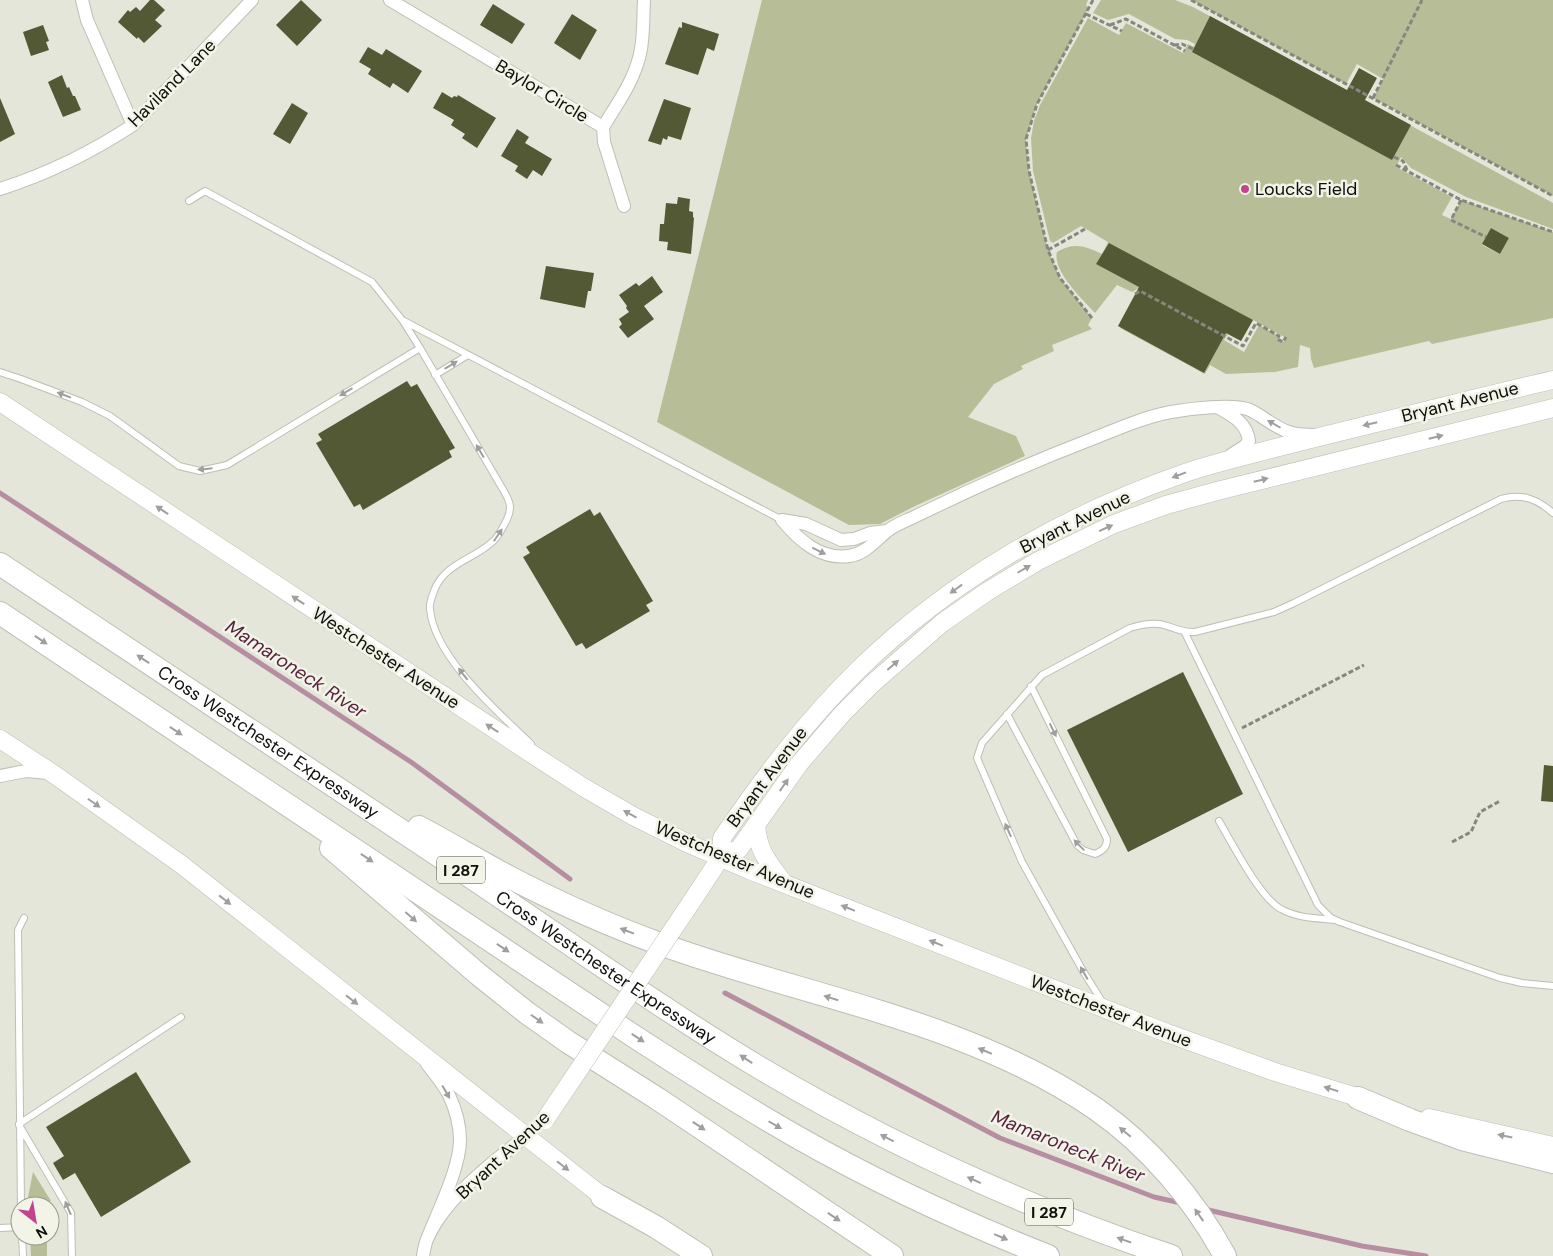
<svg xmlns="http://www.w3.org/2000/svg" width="1553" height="1256" font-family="'DM Sans',sans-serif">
<rect width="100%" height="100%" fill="#e4e6da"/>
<!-- green -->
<path fill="#b7be97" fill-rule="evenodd" d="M762,0h326l-2,5 3,3 -52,96 -11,35 3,32 19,79 12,28 32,40 -4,7 4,4 -40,16 2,6 -33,15 2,3 -29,15 -26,33 48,19 9,20 -112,51 -33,17 -31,1 -192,-103z
M1101,0h74l18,7 360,196v26l-87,-32 -55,-29 -10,-11 -5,10 56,30 -10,18 9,4 10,-19 92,32v86l-121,26 -3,-3 -115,27 -3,-9 -1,-11 -10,-3 -2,22 -23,5 -49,2 -16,-9 -5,9 -85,-46 20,-37 -1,-3 -7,4 -15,-7 -22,28c-12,-13 -43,-42 -38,-61 17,-10 28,-6 45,2l6,-12 -27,-16 -28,17 -3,-2 -17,-70 -2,-33 3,-17 6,-16 48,-87 31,17 7,-12 57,30 5,-9 6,3 1,-3 -8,-4 -12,-1 -46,-25 -21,6 -15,-7zM1491,228l18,10 -9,16 -18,-9zM1253,320l33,18 -3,4 -5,-3 1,-3 -20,-11 -15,27 -20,-12 4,-6 13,7z
M1191,0h362v196l-180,-98 10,-19 -26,-15 -11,20z
M33,1172l18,29 -5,1v4h-18v-9z
M30,1236h17v20h-16z"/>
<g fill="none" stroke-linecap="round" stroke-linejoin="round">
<!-- stream -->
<path stroke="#b68da1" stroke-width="5" d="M0,493l411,269 159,117
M725,993l275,145 154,59 27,6
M1204,1209l158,37 64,10"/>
</g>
<!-- building -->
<path fill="#535934" d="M150,0h4l11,10 -10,10 7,6 -18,17 -6,-6 -1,2 -19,-17 10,-12 2,2 6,-5 4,4z
M301,0l21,20 -25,26 -21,-21z
M493,4l32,20 -13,20 -32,-19z
M572,14l25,16 -17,30 -26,-17z
M1210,16l137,74 12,-22 18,10 -12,22 46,25 -19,35 -200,-108z
M682,22l37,12 -5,17 -7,-3 -9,27 -33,-11 14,-37 3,1z
M43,25l6,16 -3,1 3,8 -18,6 -8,-24z
M368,47l14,8 4,-6 36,22 -14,22 -15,-10 -3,5 -22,-14 3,-5 -12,-7z
M62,75l5,13 2,-1 4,9h2l6,14 -18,7 -15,-35z
M442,92l10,6 2,-2 3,1 1,-2 38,23 -19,30 -15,-10 3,-4 -14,-9 3,-5 -21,-12z
M0,98l15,36 -15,8z
M664,99l27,9 -10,32 -13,-4 -1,4 -4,-2 -2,7 -13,-4z
M292,103l16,10 -18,31 -17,-10z
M517,129l12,8 -4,6 27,16 -10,17 -9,-6 -6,9 -12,-8 3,-5 -17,-10z
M678,197l12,2 -1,12 4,1v5l1,1 -3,36 -24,-4 1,-8 -9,-1 1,-17h4l2,-21 11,1z
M1491,228l18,10 -9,16 -18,-10z
M1109,243l144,77 -12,21 -15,-8 -22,40 -86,-47 21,-39 -43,-23z
M546,266l48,7 -3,18h-3l-3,17 -45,-9z
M652,276l11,16 -19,14 10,13 -26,19 -9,-11 3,-3 -3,-5 10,-7 -3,-4 1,-2 -8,-11 17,-12 3,3z
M407,381l4,6 6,-3 38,64 -6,3 3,6 -89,53 -3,-6 -6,3 -38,-64 6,-3 -4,-6z
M590,509l4,7 6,-4 53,89 -7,4 4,6 -64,38 -4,-6 -6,3 -53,-89 7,-4 -4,-6z
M1183,672l60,122 -115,58 -61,-122z
M1544,765l9,1v36l-12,-1z
M136,1072l55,90 -90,55 -26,-44 -12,7 -10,-17 11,-7 -18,-29z"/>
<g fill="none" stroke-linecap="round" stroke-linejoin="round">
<defs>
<path id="lane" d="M189,201l16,-10 167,91 31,39 17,27 85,145c2,4 5,9 5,14 0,6 -3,13 -6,18 -3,6 -7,14 -13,18 -19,17 -47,21 -57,48 -2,6 -5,12 -4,18 4,48 68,103 101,135
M404,321l378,199
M0,372l21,7 61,23 28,14 69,50 21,5 27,-6 193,-117
M435,375l33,-20
M1185,633l133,272 13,13 9,4 160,56 22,5 31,3
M1007,714l70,131 6,5 12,4c7,-3 12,-6 12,-15l-76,-153
M1219,821c13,22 41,77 62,88 16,9 34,9 53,11
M1103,1003l-20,-32 -61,-109 -45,-104 5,-15 60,-68 88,-47c10,-3 19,-5 29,-4 13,2 22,9 36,8l79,-20 20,-9 207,-104c21,-6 36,0 52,14
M19,1124l162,-107
M19,1125l52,88 1,43
M21,1206l-3,-276 6,-12
M0,1228l20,-1
M22,1236l1,20"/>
<path id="street" d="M82,0l5,20 46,105
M390,0l213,127
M603,127c14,-23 31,-46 37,-73 4,-17 3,-36 4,-54
M603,127l1,15 20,64
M0,189c47,-15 92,-37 133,-64l119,-125
M1219,408c14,8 28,15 30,33l-4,5 -14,9
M782,520c17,20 38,40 67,36 16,-2 25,-14 37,-24 8,-7 20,-11 30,-16 57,-28 116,-54 176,-77 25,-10 52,-22 79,-27 17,-3 63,-9 79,-2 13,6 25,18 39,22 7,3 15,2 23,3
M782,520l24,4 35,16 13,-1 16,-6 17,-2
M0,776l26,-5 23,2
M427,1064c8,10 16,20 22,31 6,13 11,30 11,45 0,28 -22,71 -32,97
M423,1256c1,-6 2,-13 5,-19 18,-39 63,-74 97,-100"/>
<path id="secondary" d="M0,402l535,354 48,31 50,29 52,26 64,28 418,163 108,39 95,29
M0,739l55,36 127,90 430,339
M756,825c2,26 12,37 27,57
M721,857l18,-8 60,-85 43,-50 31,-31 69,-60 46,-32 50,-30 76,-37 52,-19 55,-15 332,-82
M690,904l31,-47 1,-19c42,-61 83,-116 136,-168 92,-90 206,-155 327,-197 23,-8 47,-14 71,-20 41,-11 83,-21 124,-31 58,-14 115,-29 173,-42
M1429,1118l124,28"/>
<g id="highway">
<path id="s1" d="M0,564c156,104 313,207 468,311 97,65 192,133 292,193 130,77 267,140 411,188"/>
<path d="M0,613l632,422c54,35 109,70 165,102 81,46 165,85 251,119"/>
<path d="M419,827c30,16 60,34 90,50 50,26 101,49 154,68 144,52 305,76 433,164 53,37 98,90 129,147"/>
<path d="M331,848l147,126 49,39 41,29 90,57 234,157"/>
<path d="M1358,1098l52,22 52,19 91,23"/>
<path d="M602,1197l54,30 45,29"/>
</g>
</defs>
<!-- lane casing -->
<use href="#lane" stroke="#bdbfb4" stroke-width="8"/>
<!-- street casing -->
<use href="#street" stroke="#bdbfb4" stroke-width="14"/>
<!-- secondary casing -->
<use href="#secondary" stroke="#bdbfb4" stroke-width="19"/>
<!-- highway casing -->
<use href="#highway" stroke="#bdbfb4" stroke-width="24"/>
<!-- path -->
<path stroke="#86887f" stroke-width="3" stroke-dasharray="5 2.5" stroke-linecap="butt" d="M1191,0l362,196
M1086,14l36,17
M1110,25l16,-6 59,32
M1174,45l8,-1 11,5
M1373,98l49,-98
M1394,157l9,4 4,9
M1396,165l65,35 92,32
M1461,200l-10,20 35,17
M1048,250l37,-21
M1135,294l5,-3 103,55 13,-23 23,13 -2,3 6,3 3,-5
M1092,318l-32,-40 -12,-28 -19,-79 -3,-32 11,-35 56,-104
M1242,728l122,-63
M1452,842l19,-10 9,-20 20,-11"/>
<!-- lane -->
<use href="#lane" stroke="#fff" stroke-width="6"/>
<!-- street -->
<use href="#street" stroke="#fff" stroke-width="12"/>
<!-- secondary -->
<use href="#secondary" stroke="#fff" stroke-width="18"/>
<!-- highway -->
<use href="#highway" stroke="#fff" stroke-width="22"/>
<defs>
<path id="secondary-bridge" d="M545,1120l145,-216"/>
</defs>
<!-- secondary-bridge casing -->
<use href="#secondary-bridge" stroke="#bdbfb4" stroke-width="19" stroke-linecap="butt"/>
<!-- secondary-bridge -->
<use href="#secondary-bridge" stroke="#fff" stroke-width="18"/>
</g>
<!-- one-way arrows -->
<defs><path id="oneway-solid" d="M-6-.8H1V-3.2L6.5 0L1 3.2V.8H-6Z" transform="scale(1.25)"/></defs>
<g fill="#9f9f9e">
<use href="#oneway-solid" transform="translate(451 365) rotate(-31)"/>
<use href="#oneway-solid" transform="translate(346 392) rotate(149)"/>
<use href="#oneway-solid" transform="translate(64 395) rotate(-159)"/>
<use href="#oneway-solid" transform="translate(1274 424) rotate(-150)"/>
<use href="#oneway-solid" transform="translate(1370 424) rotate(167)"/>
<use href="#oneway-solid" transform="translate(1436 437) rotate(-14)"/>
<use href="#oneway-solid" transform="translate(480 451) rotate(-121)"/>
<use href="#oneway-solid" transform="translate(205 469) rotate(174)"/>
<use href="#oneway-solid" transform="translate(1179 475) rotate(159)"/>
<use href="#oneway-solid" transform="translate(1261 480) rotate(-14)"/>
<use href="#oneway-solid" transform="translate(162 510) rotate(-146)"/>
<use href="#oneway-solid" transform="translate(1106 528) rotate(-24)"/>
<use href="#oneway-solid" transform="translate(498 535) rotate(-56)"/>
<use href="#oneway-solid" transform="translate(819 551) rotate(26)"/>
<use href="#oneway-solid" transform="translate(1024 569) rotate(-30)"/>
<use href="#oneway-solid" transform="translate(956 589) rotate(144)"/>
<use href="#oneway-solid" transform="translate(298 600) rotate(-147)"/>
<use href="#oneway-solid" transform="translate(41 640) rotate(34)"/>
<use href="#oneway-solid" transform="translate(143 659) rotate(-146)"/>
<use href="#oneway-solid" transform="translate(893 665) rotate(-41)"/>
<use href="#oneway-solid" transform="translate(463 674) rotate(-128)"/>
<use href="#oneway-solid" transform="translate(492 728) rotate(-147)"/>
<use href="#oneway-solid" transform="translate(1053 730) rotate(64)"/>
<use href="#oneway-solid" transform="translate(176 731) rotate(34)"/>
<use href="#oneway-solid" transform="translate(784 785) rotate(-55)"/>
<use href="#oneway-solid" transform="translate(94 803) rotate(35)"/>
<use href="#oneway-solid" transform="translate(630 814) rotate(-151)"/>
<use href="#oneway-solid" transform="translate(1008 830) rotate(-114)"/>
<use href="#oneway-solid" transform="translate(1079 845) rotate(-134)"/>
<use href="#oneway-solid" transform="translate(367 858) rotate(34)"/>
<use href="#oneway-solid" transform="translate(225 900) rotate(38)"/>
<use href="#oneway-solid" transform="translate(848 908) rotate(-158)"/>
<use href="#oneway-solid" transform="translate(411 917) rotate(41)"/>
<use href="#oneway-solid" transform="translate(627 931) rotate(-159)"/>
<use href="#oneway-solid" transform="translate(936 943) rotate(-158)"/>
<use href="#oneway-solid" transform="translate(503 948) rotate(34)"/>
<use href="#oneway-solid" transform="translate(1084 973) rotate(-120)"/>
<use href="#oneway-solid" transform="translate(831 998) rotate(-163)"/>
<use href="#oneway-solid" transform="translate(352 1000) rotate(38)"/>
<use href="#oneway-solid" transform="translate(537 1019) rotate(35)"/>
<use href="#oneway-solid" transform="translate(638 1038) rotate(33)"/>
<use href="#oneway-solid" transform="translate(985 1051) rotate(-157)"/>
<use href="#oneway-solid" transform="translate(746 1059) rotate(-147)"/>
<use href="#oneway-solid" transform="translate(1331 1089) rotate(-163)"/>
<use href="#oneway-solid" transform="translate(446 1092) rotate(60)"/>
<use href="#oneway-solid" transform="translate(775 1125) rotate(30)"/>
<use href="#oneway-solid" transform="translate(699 1126) rotate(34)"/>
<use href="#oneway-solid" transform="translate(1125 1132) rotate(-140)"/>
<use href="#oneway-solid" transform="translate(1505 1136) rotate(-168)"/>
<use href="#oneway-solid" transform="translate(887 1138) rotate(-153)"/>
<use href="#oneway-solid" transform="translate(563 1166) rotate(38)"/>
<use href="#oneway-solid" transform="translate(974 1180) rotate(-156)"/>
<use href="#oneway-solid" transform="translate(68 1208) rotate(-113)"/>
<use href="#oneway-solid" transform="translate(1199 1215) rotate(-125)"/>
<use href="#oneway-solid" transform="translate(834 1217) rotate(34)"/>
<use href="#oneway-solid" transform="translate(1001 1237) rotate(23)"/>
<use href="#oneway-solid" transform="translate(1124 1240) rotate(-161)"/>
</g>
<!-- markers -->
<circle fill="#c3438e" stroke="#f1f4e7" stroke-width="2" cx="1245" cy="189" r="5"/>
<g text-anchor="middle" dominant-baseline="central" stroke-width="5" stroke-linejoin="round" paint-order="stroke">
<!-- shield labels -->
<g fill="#f1f4e7" stroke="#53544e" stroke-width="1">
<rect x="437" y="856.5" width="48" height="27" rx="4"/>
<rect x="1025" y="1198.5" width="48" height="27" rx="4"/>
</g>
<g font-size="16" font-weight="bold" fill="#0f100c">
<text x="461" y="870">I 287</text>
<text x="1049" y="1212">I 287</text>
</g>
<!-- street labels -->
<g font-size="18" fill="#0f100c" stroke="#f1f4e7">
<text transform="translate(172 83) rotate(-45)">Haviland Lane</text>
<text transform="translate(542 91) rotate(31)">Baylor Circle</text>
<text transform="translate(1460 402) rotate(-14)">Bryant Avenue</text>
<text transform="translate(1075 522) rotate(-26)">Bryant Avenue</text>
<text transform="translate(386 658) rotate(33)">Westchester Avenue</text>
<text stroke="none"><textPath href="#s1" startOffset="322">Cross Westchester Expressway</textPath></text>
<text transform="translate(767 777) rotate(-53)">Bryant Avenue</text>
<text transform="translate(735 860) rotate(23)">Westchester Avenue</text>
<text stroke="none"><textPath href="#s1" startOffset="728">Cross Westchester Expressway</textPath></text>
<text transform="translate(1111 1011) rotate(21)">Westchester Avenue</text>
<text transform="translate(503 1155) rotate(-43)">Bryant Avenue</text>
</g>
<!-- poi labels -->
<g font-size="18" fill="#0f100c" stroke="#f1f4e7" text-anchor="start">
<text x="1255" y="189">Loucks Field</text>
</g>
<!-- water labels -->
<g font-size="19" font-style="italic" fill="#582341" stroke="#f1f4e7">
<text transform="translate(296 669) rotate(33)">Mamaroneck River</text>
<text transform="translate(1068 1146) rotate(22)">Mamaroneck River</text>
</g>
</g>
<!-- north arrow -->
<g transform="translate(35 1221) rotate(149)"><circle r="24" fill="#f1f4e7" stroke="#97998f"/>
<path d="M0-4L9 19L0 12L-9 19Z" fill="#c3438e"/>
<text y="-8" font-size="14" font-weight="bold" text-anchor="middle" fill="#0f100c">N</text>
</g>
</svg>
